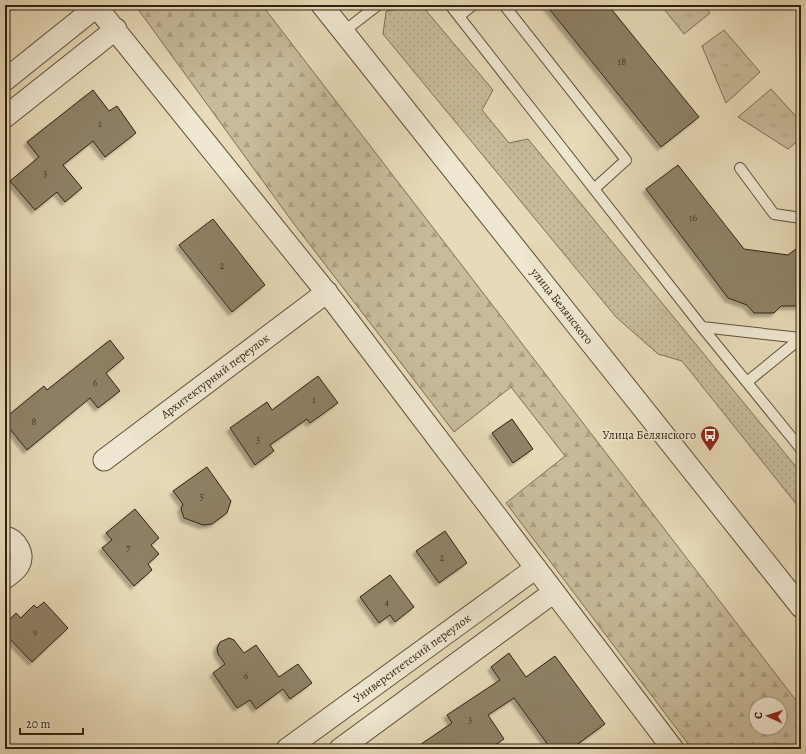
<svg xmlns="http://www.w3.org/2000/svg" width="806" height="754" font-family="Alegreya,serif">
<defs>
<pattern id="grass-dots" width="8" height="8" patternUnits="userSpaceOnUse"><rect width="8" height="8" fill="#c8bb9b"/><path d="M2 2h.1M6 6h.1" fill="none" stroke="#aca084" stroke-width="1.8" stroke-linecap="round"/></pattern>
<pattern id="forest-firs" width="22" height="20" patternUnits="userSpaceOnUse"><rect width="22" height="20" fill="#c8bb9b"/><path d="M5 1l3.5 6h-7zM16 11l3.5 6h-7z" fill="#aca084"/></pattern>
<pattern id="park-tufts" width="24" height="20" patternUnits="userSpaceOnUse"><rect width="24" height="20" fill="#c8bb9b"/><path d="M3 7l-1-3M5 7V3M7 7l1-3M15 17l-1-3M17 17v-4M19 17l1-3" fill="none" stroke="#aca084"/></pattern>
<filter id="shadow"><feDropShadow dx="-3.5" dy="3.5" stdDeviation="1" flood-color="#0004"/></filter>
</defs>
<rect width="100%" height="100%" fill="#e7dab8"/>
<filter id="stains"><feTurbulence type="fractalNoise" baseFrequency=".005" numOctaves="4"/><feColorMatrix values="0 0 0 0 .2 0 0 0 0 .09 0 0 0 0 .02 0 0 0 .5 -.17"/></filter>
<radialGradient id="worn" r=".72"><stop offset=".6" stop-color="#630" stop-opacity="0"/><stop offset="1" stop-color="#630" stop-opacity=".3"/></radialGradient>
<!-- grass -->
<path fill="url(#grass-dots)" stroke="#7c6e56" d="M402,5h15l6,2 70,83 -11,20 27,33 19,-4 273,334v37l-119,-149 -24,-7 -42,-37 -233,-283 3,-22z"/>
<!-- forest -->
<path fill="url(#forest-firs)" stroke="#7c6e56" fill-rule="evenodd" d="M135,5h127l539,702v42h-109l-186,-246 59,-47 -54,-69 -57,45 -160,-208zM756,704h24v24h-24z"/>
<!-- park -->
<path fill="url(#park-tufts)" stroke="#7c6e56" d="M669,5h34l7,8 -26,21 -20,-25z
M724,30l36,42 -34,31 -24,-57z
M771,89l30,33v16l-13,11 -50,-32z"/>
<!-- building -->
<path fill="#8f8267" stroke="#302210" filter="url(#shadow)" d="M546,5h62l91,112 -38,30z
M93,90l16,21 8,-5 19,27 -31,24 -12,-16 -30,24 19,23 -17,14 -8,-10 -22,18 -25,-29 29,-24 -12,-15z
M678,165l66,84 44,6 13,-10v61h-20l-7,7h-20l-7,-8 -19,-7 -82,-109z
M213,219l52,66 -33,27 -53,-67z
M110,340l14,18 -18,15 14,18 -22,17 -8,-10 -63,52 -22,-27v-5l39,-32 3,4z
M318,376l20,27 -28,20 -3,-4 -37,26 4,6 -19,14 -25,-37 37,-26 5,8z
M512,419l21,30 -20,14 -21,-30z
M207,467l24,34 -4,12 -15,11 -9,1 -19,-7 -3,-9 2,-5 -10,-13z
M135,509l24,29 -8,7 8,9 -11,10 4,6 -18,16 -32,-38 10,-8 -6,-7z
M445,531l22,32 -28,20 -23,-32z
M390,575l24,32 -19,15 -5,-7 -11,8 -19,-26z
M44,602l24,26 -36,34 -27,-28v-10l11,-11 5,5 13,-13 3,3z
M229,638l5,2 10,13 12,-8 23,32 19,-13 14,19 -22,16 -7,-10 -27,20 -6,-9 -13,8 -24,-35 12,-9 -7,-10 -1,-6 3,-6z
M509,653l17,24 29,-21 50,68 -34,25h-20l-37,-51 -26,17 16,24 -15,10h-75l38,-26 -5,-8 53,-35 -9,-13z"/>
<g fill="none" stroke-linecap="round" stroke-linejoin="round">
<defs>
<path id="lane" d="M450,5l252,322 99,122
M504,5l122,155 -32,29
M459,16l14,-11
M343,32l35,-27
M740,168l34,46 27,4
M702,327l99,11
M747,382l54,-44"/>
<path id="street" d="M95,5l240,298 338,446
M322,5l479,602
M5,80l91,-73
M5,117l111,-88
M104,460l223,-168
M5,537c11,2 20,17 14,28 -2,5 -10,10 -14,13
M287,749l249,-181
M340,749l214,-157"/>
</defs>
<!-- lane casing -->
<use href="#lane" stroke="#5e503a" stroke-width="12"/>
<!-- street casing -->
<use href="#street" stroke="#5e503a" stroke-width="23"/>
<!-- lane -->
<use href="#lane" stroke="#efe7d1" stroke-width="10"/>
<!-- street -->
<use href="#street" stroke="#efe7d1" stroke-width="21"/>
</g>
<!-- icons -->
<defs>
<symbol id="bus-pin" viewBox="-11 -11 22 30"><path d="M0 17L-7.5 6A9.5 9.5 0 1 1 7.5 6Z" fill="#8f2418" stroke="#efe7d1"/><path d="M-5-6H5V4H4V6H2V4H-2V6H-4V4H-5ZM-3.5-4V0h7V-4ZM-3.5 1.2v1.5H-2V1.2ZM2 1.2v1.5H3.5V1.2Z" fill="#fff"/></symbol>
</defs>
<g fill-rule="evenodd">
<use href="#bus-pin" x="699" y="424" width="22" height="30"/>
</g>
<g text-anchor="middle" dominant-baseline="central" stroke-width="3" stroke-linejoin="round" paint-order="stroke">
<!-- number labels -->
<g font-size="10" fill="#483a26">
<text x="622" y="61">18</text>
<text x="100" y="123">1</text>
<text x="45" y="173">3</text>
<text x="693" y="217">16</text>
<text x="222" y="265">2</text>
<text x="95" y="382">6</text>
<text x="314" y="399">1</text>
<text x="34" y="421">8</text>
<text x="258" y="439">3</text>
<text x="202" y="496">5</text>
<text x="128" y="547">7</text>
<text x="442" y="557">2</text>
<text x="387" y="602">4</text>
<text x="35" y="631">9</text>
<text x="246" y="675">6</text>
<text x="470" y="719">3</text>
</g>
<!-- street labels -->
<g font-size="12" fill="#302210" stroke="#efe7d1">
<text transform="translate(562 306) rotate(52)">улица Белянского</text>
<text transform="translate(215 376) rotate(-37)">Архитектурный переулок</text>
<text transform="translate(412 658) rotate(-36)">Университетский переулок</text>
</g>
<!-- poi labels -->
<g font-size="12" fill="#302210" stroke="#efe7d1" text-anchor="end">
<text x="696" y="435">Улица Белянского</text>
</g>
</g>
<!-- margin -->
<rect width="806" height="754" fill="none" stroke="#e7dab8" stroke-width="20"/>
<rect x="6" y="6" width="794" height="742" fill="none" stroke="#302210" stroke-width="2"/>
<rect x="10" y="10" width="786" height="734" fill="none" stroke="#302210"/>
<!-- north arrow -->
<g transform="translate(768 716) rotate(273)"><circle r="19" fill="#efe7d1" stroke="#a39884"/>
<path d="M0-3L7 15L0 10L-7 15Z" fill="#8f2418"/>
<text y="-6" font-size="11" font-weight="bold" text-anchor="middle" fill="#302210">С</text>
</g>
<!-- scale -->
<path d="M20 728v6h63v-6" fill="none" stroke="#302210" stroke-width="2"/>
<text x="26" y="728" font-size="12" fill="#302210" stroke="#efe7d1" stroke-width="3" paint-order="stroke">20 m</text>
<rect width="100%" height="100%" filter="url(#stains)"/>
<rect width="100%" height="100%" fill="url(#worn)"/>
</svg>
